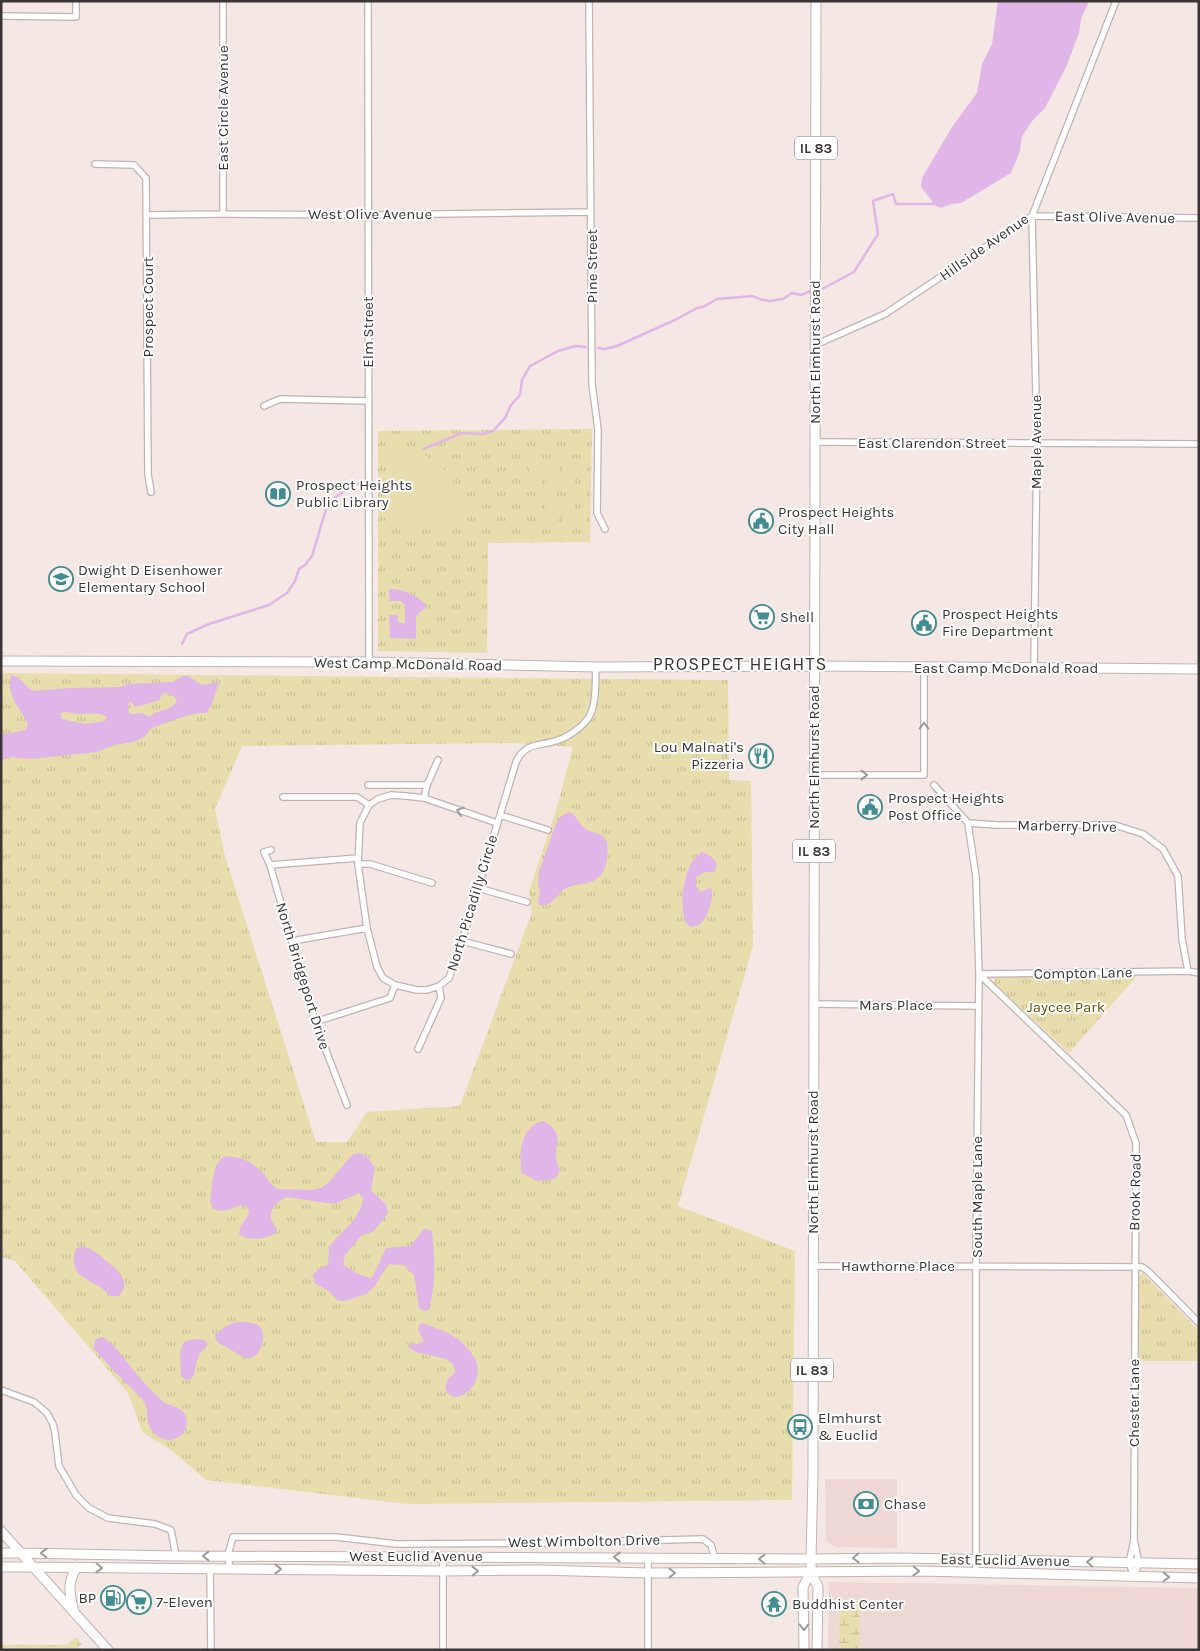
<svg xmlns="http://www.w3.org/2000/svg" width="1200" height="1651" font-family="Karla,sans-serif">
<defs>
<pattern id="grass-tufts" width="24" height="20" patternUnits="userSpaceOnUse" patternTransform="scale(1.25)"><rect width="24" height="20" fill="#e8ddad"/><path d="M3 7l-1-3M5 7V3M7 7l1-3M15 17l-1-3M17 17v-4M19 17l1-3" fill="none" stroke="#c8be95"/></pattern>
<pattern id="wetland-marsh" width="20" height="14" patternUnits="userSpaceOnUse" patternTransform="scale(1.25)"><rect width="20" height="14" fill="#e8ddad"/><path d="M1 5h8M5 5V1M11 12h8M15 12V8" fill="none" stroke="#c8be95"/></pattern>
</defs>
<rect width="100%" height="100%" fill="#f5e7e4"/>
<!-- built -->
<path fill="#edd8d4" d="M825,1479h72v69l-61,-1 -7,-3 -3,-3v-6z
M829,1582l370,6v62h-371z"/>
<!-- grass -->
<path fill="url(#grass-tufts)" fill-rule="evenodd" d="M592,429l-2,113 -102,1 -1,110 -109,-2v-220z
M1,673l727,7 1,100 22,1 2,165 -75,260 117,45 -3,249 -384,4 -202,-24 -35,-30 -28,-17 -15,-40 -113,-132 -14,-4zM514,743l59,4 -16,60 -28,84 3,21 -72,194 -93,6 -20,30h-31l-91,-286 -10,-47 27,-63z
M1001,975l136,1 -68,77 -75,-70v-3l3,-4z
M1143,1273l55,57v31h-60v-83z
M76,1637l6,7 -7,6h-74v-5h66z"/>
<!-- wetland -->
<path fill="url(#wetland-marsh)" d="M854,1602l5,1 1,3 -1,41 -2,3h-13l-5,-6 1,-31z"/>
<!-- pitch -->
<path fill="#e8ddad" d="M386,447c45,0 77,27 75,74h-63l-11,-15z
M530,460h13l-1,27h-12z
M547,460h12v27l-13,-1z
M563,460h12v27h-12z
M546,501h13l-1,27 -12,-1z
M562,501h13v27h-13z"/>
<!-- water -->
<path fill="#e0b5e7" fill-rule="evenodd" d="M998,1h91l-8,18 -2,14 -12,32 -22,43 -12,12 -11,16 -2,15 -9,22 -50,30 -10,1 -10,4 -5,-2 -15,-19 1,-9 30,-51 25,-34 5,-29 10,-20z
M389,589c15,0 28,6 38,17l-11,10v23l-26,-1 -1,-23h9v8h7v-18l-4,-4h-12z
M11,675c11,2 13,11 22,16l36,-3 51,-1 9,-3 43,-2 11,-6h5l14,9 17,-3 -6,19 -6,12h-8l-17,4 -30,11 -8,9 -11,5 -19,3 -17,7 -66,7 -20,-2 -10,3v-25l24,-5 3,-6c-7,-15 -23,-30 -17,-49zM164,693c7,0 10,2 13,8 -6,9 -13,8 -22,12 -2,1 -4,3 -7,4l-5,-4 -11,1 -3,-1 -1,-9 3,-2 4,5 25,-7 1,-5zM64,712c6,0 11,2 17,2 9,0 19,-2 26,3l-2,4 -20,3 -23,-5 -2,-5z
M569,812c7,3 9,10 14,15 8,8 15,2 24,14 2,16 0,38 -20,42 -8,2 -15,1 -22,6 -10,6 -12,18 -26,16l-1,-3 2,-10 -2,-9 1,-11 17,-49 5,-7z
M702,852c7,2 14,7 15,14l-4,6h-8l-9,5v8l4,7 11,-4c3,8 -1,19 -4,26 -3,10 -17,20 -22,6 -6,-18 -1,-58 17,-68z
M544,1121c21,14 11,19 12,37 0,4 3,8 4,12l-5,9 -18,2 -15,-8c-4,-18 -1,-49 22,-52z
M360,1153l6,3 9,11 -4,24 15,13 2,9 -14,18 -13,5 -16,19 -2,10 15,9 13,4 2,-2 13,-28 24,-2 14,-17 8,2c3,25 4,54 -3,79l-5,1 -5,-3 -5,-33 -10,-10 -15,-1 -8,11 -6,11 -9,8 -15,5 -8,2 -6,-1 -8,-9 -15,-8 -1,-9 7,-6 8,-3 1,-18c12,-16 32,-28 34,-49l-4,-5 -25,11 -47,-7c-8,3 -18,11 -16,22 1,4 5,7 6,11l-1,3c-10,6 -27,9 -37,1l1,-6 9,-14 -1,-7 -7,-2c-10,4 -27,13 -31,-4 3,-15 1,-37 15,-45l15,2 10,4 15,13 5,8 7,6 35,1 9,-2 7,-5 25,-29z
M81,1246c10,1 17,8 24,14 11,9 28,20 14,36h-8c-3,-2 -6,-5 -9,-8 -16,-10 -35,-14 -26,-39z
M237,1322c6,0 17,0 22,4 9,8 2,32 -10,32 -7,0 -16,-7 -21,-10 -7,-4 -12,-4 -13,-13 6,-5 13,-12 22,-13z
M422,1323c13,4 32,11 42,21 4,5 12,13 13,20 4,16 -8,34 -24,33l-7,-5c-1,-9 1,-14 9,-19v-3l-2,-6 -7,-5 -30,-7 -7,-4 2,-5 7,1 6,-3 -6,-11 1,-5z
M102,1337c12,5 25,26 34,36 8,10 17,19 26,28 8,6 21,5 24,16 5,18 -17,31 -31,17 -12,-12 -4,-20 -11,-32 -5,-8 -14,-15 -21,-22 -10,-10 -19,-20 -29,-31l1,-9z
M195,1339l9,1 3,2v4l-7,7 -3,7 -3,15 -3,4 -5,1 -5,-4 -1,-24 4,-10z"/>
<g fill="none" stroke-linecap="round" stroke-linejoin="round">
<!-- stream -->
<path stroke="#e0b5e7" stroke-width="2.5" d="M820,290l34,-18 24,-38 -5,-33 20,-7 3,10h38
M598,348l7,1 12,-3 58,-26 22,-12 6,-1 14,-8 36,-3 6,3 11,2 13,-2 9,-6 9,2 10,-4
M424,449l38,-16 21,1 10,-3 12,-13 6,-13 9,-10 2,-15 8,-14 28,-15 17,-5 11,1
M182,644l5,-10 22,-10 60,-19 18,-12 8,-12 4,-12 6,-4 7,-9 14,-47 10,-12 15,-11 11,-4"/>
<defs>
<path id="minor" d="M368,1l1,661
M589,1l3,383 6,46 -1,83 8,16
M1,16l75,1v-16
M95,164l39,1 12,13 2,296 3,18
M223,214v-213
M148,215l75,-1 145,1 223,-3
M815,345l70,-31 147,-98 84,-215
M264,406l16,-7 88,2
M816,442l383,2
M1034,668l3,-225 -5,-227 167,2
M815,775h109v-107
M368,785h59
M934,785l34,38 29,2h118l28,9 20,15 15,27 4,63 6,32 11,2
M283,797h74l12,8
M424,798l3,-13 11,-25
M500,815l48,15
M497,823l-73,-25 -18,-2 -15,-1 -13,4 -9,6 -9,18 -2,41 9,64 10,39 6,11 12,7 22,5h10l12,-4 10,-8 13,-37 54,-179c10,-21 24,-15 42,-22 11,-3 25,-14 31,-23 8,-14 6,-35 7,-50
M968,823l8,54 3,97 -3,292v306
M271,850l-7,2 6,13 45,157 32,83
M358,864h12l62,19
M270,865l88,-7
M478,888l49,14
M292,941l75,-13
M462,941l49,13
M979,974l147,141 10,28 -2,397 5,23 -5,13
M979,974l209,-3
M813,1004l165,2
M315,1022l75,-24 5,-13
M418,1049l23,-51 -2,-12
M812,1266l330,1 7,5 50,51
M1,1390l33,12 13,11 6,11 2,9 4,33 17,29 13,13 19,10 47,6 16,6 5,26
M443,1556v94
M210,1569l1,81
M229,1569v-18l4,-14h103l61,7 155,-1 151,-4 8,6 4,14
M1134,1576l-5,-13 5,-23
M648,1650v-92"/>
<path id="secondary" d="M1,661l368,1 227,5 218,-1 385,3
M1,1553h20
M1,1567h32"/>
<path id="primary" d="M816,1l-3,1472 -2,86v13l7,15 -1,63
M1,1531l107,119
M21,1553l155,3 635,3 90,-1 298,6
M33,1567l410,4 96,-1 109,3 275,-2 276,7
M74,1612c-4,-18 -8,-28 3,-45
M804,1650l-1,-63 8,-15"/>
</defs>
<!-- minor casing -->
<use href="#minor" stroke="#c0b3b1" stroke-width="8"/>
<!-- secondary casing -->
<use href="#secondary" stroke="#c0b3b1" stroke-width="11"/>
<!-- primary casing -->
<use href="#primary" stroke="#c0b3b1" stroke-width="11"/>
<!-- minor -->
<use href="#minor" stroke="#fff" stroke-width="5.5"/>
<!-- secondary -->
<use href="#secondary" stroke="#fff" stroke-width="9"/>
<!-- primary -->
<use href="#primary" stroke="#fff" stroke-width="9"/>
</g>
<!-- one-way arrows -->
<defs><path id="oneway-chevron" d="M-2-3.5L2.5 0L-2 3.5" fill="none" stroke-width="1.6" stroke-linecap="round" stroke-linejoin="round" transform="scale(1.25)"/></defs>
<g stroke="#9d9a9a">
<use href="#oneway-chevron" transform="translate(924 726) rotate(-90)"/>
<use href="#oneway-chevron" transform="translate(864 775)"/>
<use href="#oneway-chevron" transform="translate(460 811) rotate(-161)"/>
<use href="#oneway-chevron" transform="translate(44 1553) rotate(-179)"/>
<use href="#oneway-chevron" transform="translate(206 1556) rotate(180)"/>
<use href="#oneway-chevron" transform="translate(617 1557) rotate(-180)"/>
<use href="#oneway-chevron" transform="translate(856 1558) rotate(179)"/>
<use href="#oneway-chevron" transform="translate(762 1559) rotate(-180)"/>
<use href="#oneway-chevron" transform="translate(1090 1562) rotate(-179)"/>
<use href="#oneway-chevron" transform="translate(99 1568) rotate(1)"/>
<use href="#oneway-chevron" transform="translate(278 1569)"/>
<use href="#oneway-chevron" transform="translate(475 1571) rotate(-1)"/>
<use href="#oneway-chevron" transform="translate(916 1571) rotate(1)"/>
<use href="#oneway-chevron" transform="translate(672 1573)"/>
<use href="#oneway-chevron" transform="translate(1166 1577) rotate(2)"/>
<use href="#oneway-chevron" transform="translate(804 1627) rotate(89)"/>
</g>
<!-- icons -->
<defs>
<symbol id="library-ring" viewBox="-11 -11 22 22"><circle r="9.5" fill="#fff" stroke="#448c8f" stroke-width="1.5"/><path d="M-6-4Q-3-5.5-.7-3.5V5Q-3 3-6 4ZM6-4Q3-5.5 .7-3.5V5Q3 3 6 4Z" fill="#448c8f"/></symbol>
<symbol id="civic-ring" viewBox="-11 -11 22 22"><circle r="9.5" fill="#fff" stroke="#448c8f" stroke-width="1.5"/><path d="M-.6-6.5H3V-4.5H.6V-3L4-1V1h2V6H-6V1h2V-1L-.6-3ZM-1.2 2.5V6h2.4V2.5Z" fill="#448c8f"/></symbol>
<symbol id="school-ring" viewBox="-11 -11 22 22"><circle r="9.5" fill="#fff" stroke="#448c8f" stroke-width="1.5"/><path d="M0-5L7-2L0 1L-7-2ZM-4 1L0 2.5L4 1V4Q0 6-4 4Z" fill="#448c8f"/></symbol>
<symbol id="supermarket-ring" viewBox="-11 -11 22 22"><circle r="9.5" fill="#fff" stroke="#448c8f" stroke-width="1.5"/><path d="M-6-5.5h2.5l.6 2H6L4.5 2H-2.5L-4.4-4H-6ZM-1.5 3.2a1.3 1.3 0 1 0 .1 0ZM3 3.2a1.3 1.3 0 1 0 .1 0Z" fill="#448c8f"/></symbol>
<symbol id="restaurant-ring" viewBox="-11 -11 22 22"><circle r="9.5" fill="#fff" stroke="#448c8f" stroke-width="1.5"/><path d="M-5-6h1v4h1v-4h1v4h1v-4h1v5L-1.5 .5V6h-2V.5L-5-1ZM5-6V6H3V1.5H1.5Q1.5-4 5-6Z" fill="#448c8f"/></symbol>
<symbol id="bus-ring" viewBox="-11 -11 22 22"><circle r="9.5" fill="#fff" stroke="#448c8f" stroke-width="1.5"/><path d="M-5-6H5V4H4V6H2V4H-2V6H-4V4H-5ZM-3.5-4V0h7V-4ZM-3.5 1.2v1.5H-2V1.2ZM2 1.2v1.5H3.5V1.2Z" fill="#448c8f"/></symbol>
<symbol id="bank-ring" viewBox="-11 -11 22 22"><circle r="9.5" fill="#fff" stroke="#448c8f" stroke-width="1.5"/><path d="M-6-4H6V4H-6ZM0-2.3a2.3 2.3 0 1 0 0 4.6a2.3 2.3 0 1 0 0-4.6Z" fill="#448c8f"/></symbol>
<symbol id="fuel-ring" viewBox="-11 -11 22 22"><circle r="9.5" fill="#fff" stroke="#448c8f" stroke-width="1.5"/><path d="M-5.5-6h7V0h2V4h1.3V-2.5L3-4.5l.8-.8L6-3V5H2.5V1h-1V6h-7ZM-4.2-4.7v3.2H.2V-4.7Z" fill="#448c8f"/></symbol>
<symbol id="temple-ring" viewBox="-11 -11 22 22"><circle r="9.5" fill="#fff" stroke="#448c8f" stroke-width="1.5"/><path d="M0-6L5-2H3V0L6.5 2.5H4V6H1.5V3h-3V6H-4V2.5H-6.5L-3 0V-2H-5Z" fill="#448c8f"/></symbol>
</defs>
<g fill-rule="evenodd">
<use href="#library-ring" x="264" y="480" width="28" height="28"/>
<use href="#civic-ring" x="747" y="507" width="28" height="28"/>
<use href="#school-ring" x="47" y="565" width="28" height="28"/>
<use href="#supermarket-ring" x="748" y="603" width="28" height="28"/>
<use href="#civic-ring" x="910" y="609" width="28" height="28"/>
<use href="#restaurant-ring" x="747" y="742" width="28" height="28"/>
<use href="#civic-ring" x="856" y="793" width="28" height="28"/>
<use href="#bus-ring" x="786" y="1413" width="28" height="28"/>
<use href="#bank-ring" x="852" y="1490" width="28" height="28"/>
<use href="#fuel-ring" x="99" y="1584" width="28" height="28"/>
<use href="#supermarket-ring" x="125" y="1588" width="28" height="28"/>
<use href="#temple-ring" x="760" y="1590" width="28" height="28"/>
</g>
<g text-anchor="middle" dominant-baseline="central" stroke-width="4" stroke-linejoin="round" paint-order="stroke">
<!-- shield labels -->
<g fill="#fff" stroke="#767272" stroke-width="1">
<rect x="795" y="136.5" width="42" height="23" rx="4"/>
<rect x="793" y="839.5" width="42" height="23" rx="4"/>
<rect x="791" y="1358.5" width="42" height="23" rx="4"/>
</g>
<g font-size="14" font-weight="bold" fill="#3b3635">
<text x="816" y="148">IL 83</text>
<text x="814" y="851">IL 83</text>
<text x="812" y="1370">IL 83</text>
</g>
<!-- street labels -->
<g font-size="15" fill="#3b3635" stroke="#fff">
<text transform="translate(223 108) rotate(-90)">East Circle Avenue</text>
<text x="370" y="214">West Olive Avenue</text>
<text transform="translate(1115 217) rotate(1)">East Olive Avenue</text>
<text transform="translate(984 247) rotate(-35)">Hillside Avenue</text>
<text transform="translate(592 266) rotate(-90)">Pine Street</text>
<text transform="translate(148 307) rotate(-90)">Prospect Court</text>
<text transform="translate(368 332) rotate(-90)">Elm Street</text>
<text transform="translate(815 352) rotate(-90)">North Elmhurst Road</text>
<text transform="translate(1036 442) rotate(-90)">Maple Avenue</text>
<text x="932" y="443">East Clarendon Street</text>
<text transform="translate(408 664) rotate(1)">West Camp McDonald Road</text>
<text x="1006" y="668">East Camp McDonald Road</text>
<text transform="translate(814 757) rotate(-90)">North Elmhurst Road</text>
<text transform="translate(1067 826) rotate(1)">Marberry Drive</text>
<text transform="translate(472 903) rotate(-73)">North Picadilly Circle</text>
<text transform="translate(1083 973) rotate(-1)">Compton Lane</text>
<text transform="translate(303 976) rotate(73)">North Bridgeport Drive</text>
<text x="896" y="1005">Mars Place</text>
<text transform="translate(813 1162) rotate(-90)">North Elmhurst Road</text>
<text transform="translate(1135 1192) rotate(-89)">Brook Road</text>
<text transform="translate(977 1197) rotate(-90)">South Maple Lane</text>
<text x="898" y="1266">Hawthorne Place</text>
<text transform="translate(1134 1403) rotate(-90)">Chester Lane</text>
<text transform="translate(584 1541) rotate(-1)">West Wimbolton Drive</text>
<text x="416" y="1556">West Euclid Avenue</text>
<text transform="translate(1005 1560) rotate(1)">East Euclid Avenue</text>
</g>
<!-- poi labels -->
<g font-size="15" fill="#3b3635" stroke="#fff" text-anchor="start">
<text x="296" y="485">Prospect Heights<tspan x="296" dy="17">Public Library</tspan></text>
<text x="778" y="512">Prospect Heights<tspan x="778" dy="17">City Hall</tspan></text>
<text x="78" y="570">Dwight D Eisenhower<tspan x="78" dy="17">Elementary School</tspan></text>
<text x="942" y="614">Prospect Heights<tspan x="942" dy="17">Fire Department</tspan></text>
<text x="780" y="617">Shell</text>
<text x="744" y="747" text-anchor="end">Lou Malnati's<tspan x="744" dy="17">Pizzeria</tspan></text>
<text x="888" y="798">Prospect Heights<tspan x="888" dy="17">Post Office</tspan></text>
<text x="818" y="1418">Elmhurst<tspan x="818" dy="17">&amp; Euclid</tspan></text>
<text x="884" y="1504">Chase</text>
<text x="96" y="1598" text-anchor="end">BP</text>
<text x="156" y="1602">7-Eleven</text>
<text x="792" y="1604">Buddhist Center</text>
</g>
<!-- park labels -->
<g font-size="15" fill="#635508" stroke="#fff">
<text x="1066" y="1007">Jaycee Park</text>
</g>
<!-- quarter labels -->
<g font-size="18" letter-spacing="1" fill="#3a302e" stroke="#fff">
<text x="740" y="664">PROSPECT HEIGHTS</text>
</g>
</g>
<!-- border -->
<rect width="1200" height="1651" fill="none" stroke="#3b3635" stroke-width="5"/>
</svg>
